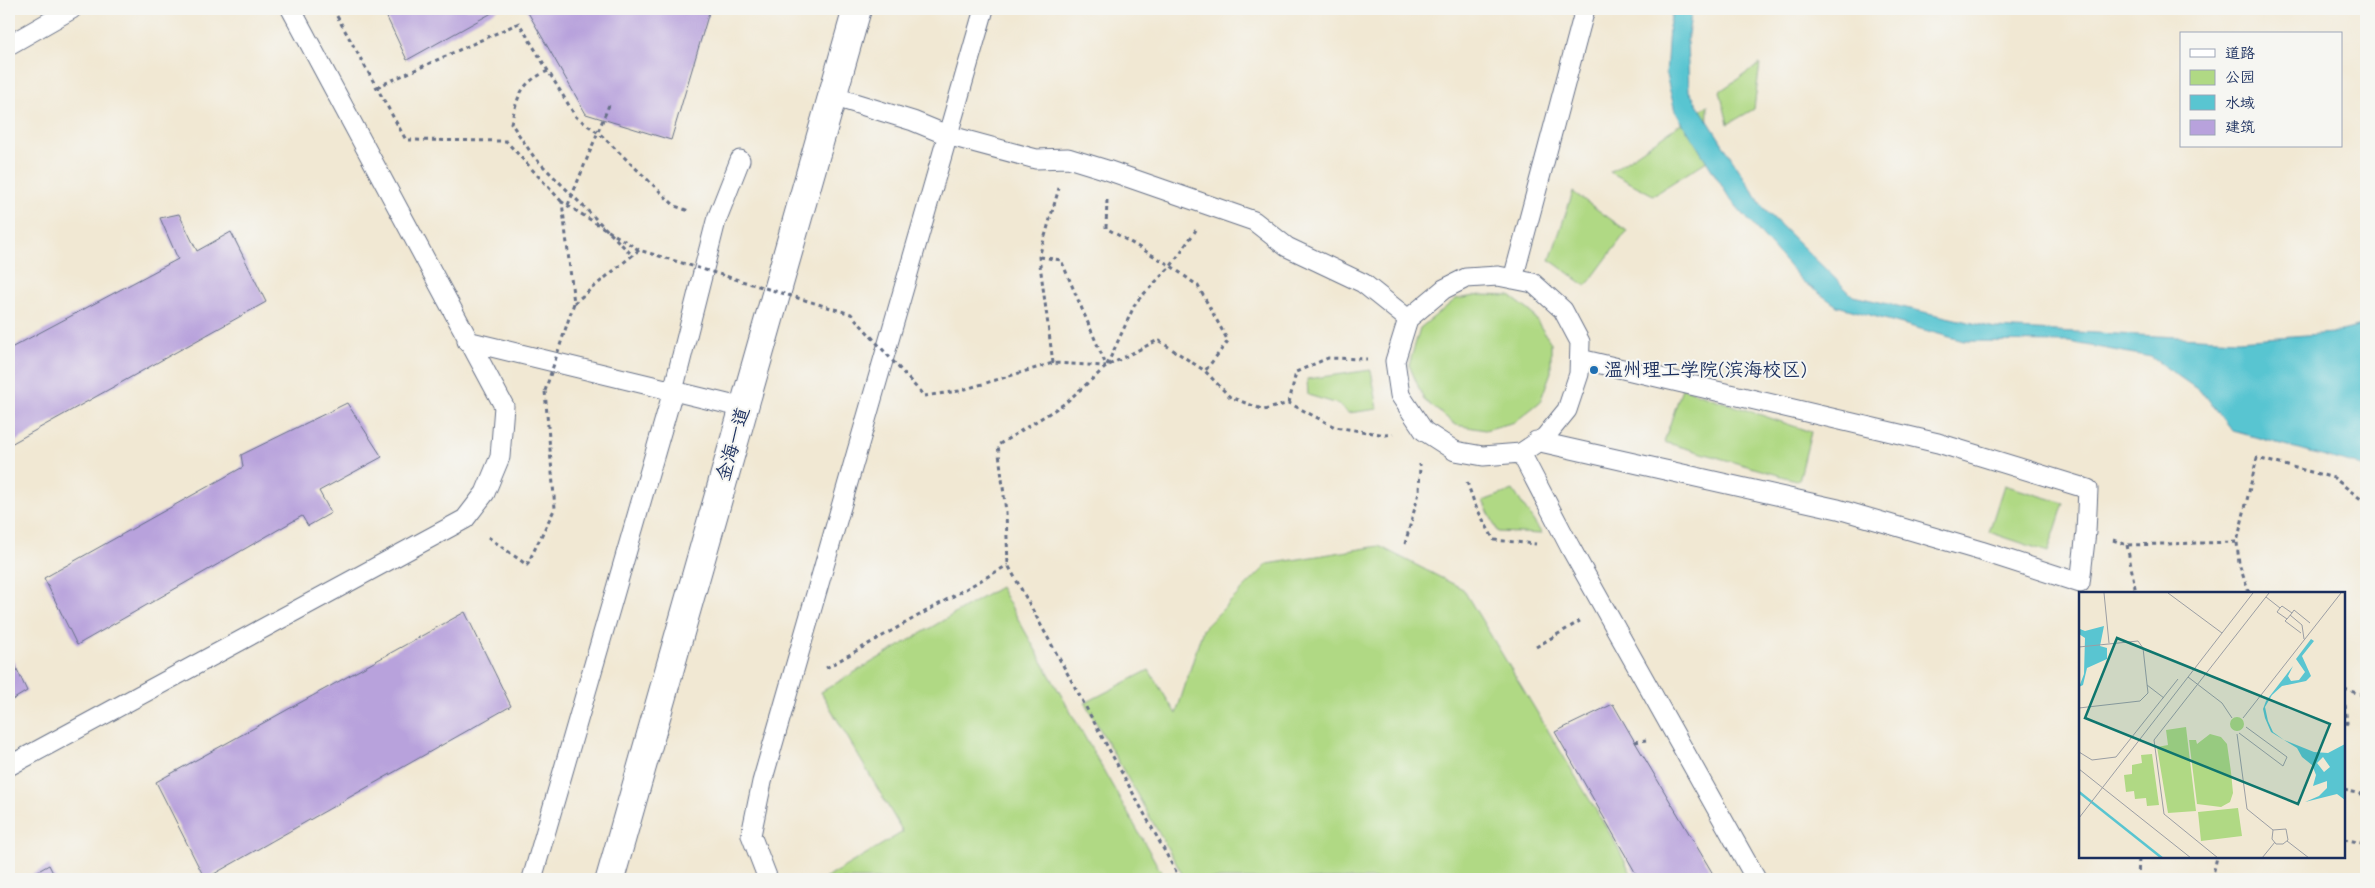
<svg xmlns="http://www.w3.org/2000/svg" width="2375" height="888" font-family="'Comic Neue','LXGW WenKai TC',sans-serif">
<rect width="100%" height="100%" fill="#f6f6f2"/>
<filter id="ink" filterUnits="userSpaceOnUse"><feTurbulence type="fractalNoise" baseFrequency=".02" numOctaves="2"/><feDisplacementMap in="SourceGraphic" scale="10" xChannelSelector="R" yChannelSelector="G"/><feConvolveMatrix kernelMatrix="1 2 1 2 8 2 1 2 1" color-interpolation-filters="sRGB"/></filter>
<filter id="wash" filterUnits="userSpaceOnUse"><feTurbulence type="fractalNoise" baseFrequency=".0096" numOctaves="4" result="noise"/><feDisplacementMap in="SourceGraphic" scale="20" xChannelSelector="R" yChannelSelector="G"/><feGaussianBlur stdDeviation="1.12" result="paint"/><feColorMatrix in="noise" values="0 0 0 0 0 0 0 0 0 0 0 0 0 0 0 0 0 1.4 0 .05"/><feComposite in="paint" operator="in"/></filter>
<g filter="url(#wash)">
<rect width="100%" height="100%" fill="#f1e8d3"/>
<!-- green -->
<path fill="#b0d984" stroke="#668471" d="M1760,64l-6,45 -26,15 -8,-33z
M1708,105l-1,56 -54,34 -43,-23z
M1573,192l54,39 -41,55 -36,-26z
M1481,295l29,1 21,16 20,31v29l-11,30 -25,20 -30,8 -29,-5 -32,-25 -15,-35 11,-37 36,-29z
M1371,370l7,39 -30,4 -10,-9 -30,-9 -1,-16z
M1682,388l129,44 -12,49 -135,-39z
M2004,485l60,18 -16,49 -59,-20z
M1513,490l29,44 -44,-2 -15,-31z
M1379,546l84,43 152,253 19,37h-449l-100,-176 64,-33 27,44 27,-85 65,-65z
M1000,587l165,292h-341l79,-47 -82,-140z"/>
<!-- water -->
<path fill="#59c5d1" stroke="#3a7a98" d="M1673,9h19l-5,32 2,50 75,118 89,87 142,32 243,12 95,-7 33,-8v147l-5,-6 -128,-35 -29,-37 -53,-37 -82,-15 -105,-1 -127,-35 -35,-25 -72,-82 -55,-88 -9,-36 3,-48z"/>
<g id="blocks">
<!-- building -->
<path fill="#b8a2dc" d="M383,9h116l-92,51z
M526,9h184l-39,131 -85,-26z
M179,214l18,37 34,-19 35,70 -257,143v-96l169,-90 -18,-41z
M347,403l35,54 -63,34 12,22 -23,13 -6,-10 -225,129 -33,-67 199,-111 -2,-12z
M465,612l46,94 -306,173 -49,-97z
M9,652l18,39 -18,11z
M1613,704l22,38 81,137h-77l-84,-147z
M49,865l7,14h-32z"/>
</g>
</g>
<g filter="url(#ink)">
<use href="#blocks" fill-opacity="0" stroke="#667087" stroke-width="1"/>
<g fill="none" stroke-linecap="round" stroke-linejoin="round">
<defs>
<path id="service" d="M9,45l63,-36
M832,96l81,25 34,14 89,24 32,-1 39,12 147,51 33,26 76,36 45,36
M1498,276l35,7 30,27 17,32 -1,32 -12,36 -22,27 -24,16 -38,3 -28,-5 -31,-20 -24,-36 -5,-34 13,-42 36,-30 22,-11z
M1513,279l72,-270
M467,341l277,67
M1536,441l302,68 143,42 99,32 6,-51 2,-43 -150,-46 -358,-84
M1521,453l49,94 186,332
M9,766l456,-247 20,-26 15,-36 4,-51 -213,-397
M532,879l141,-488 43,-170 24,-61
M768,879l-17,-44 11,-53 222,-773"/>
<path id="tertiary" d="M610,879l247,-870"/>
</defs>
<!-- service casing -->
<use href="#service" stroke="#667087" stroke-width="21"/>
<!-- tertiary casing -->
<use href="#tertiary" stroke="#667087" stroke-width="30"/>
<!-- path -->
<path stroke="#667087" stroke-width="3" stroke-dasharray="4 4" stroke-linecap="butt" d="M333,9l73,131 100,1 56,61
M548,71c-28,12 -30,25 -37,52l23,34 99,99
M377,87l142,-64 57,94 24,17 75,72 14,5
M1107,200l-1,28 65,38 27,20 30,55 -23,30
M1040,257l21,3 45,105
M1053,363l-14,-106 20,-69
M1107,365l29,-63 35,-36 25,-36
M924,396l35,-5 94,-28 53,3
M1289,403l7,-31 32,-14 39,1
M1467,482l8,23 19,35 42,4
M488,537l39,28 28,-57 -10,-117
M2113,540l14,5 110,-3
M1405,544l14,-51 1,-29
M2127,545l9,48
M2249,593l-10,-29 -2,-22 20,-84 77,20 32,25
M1536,647l44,-26
M826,668l182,-103
M2344,689l22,7
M2344,697l3,26 -3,4
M1635,742l11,-2
M2344,790l22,5
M2344,839l22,5
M1180,879l-172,-314 -2,-53 -8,-67 66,-41 43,-38 51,-26 47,31 25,26 34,13 25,-7 46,24 51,8 7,-1
M2138,879l1,-22
M2212,879l5,-22"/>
<!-- service -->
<use href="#service" stroke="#fff" stroke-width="19"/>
<!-- tertiary -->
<use href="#tertiary" stroke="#fff" stroke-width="28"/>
<!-- path-bridge -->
<path stroke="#667087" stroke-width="3" stroke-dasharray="4 4" stroke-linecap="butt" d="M568,205l41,-100
M639,250l-65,53 -12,-101 77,48 212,64 73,82
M545,391l29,-88"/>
</g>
</g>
<!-- markers -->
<circle fill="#1f6fb2" stroke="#f6f6f2" stroke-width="2" cx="1594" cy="370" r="5"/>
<g text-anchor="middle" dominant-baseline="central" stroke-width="4" stroke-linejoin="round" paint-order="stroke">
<!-- poi labels -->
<g font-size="19" fill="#1b2f5e" stroke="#f6f6f2" text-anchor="start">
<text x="1604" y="370">温州理工学院(滨海校区)</text>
</g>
<!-- street labels -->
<g font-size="19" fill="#1b2f5e" stroke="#f6f6f2">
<text transform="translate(733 444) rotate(-74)">金海一道</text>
</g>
</g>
<!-- overview -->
<g transform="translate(2079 592)">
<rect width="266" height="266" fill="#f1e8d3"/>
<path d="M151 132a7 7 0 1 1 14 0a7 7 0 1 1-14 0ZM107,135l10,84 -28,2 -11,-66 11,-2 -2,-15zM131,142l11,3 6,7 4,28 2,21 -3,9 -9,5 -24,-3 -8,-64h7l1,4zM73,162l7,51 -12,1 -1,-8 -11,1 -1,-8 -8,1 -2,-17 8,-1v-9l10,-2 -1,-8zM159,216l4,28 -41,5 -3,-29z" fill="#b0d984"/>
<path d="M0,33l1,4 5,2 19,-5 -4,20 7,2v11l-20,9 -4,17 -4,2 5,-13 1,-36 -6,-4zM232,47l3,2 -12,15 9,20 -5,5 -24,5 -10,9 -7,12 3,14 5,11 11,8 30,12 14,1 17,-9v56l-8,-6 -32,8 14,-6 8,-8v-7l-14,5 3,-11 -4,-10 -10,-8 -5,-9 -26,-16 -6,-14 -2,-9 3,-8 27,-35 -5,10 3,5 8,-1 6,-8 -9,-13zM244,165l7,10 -6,5 -7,-9z" fill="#59c5d1" fill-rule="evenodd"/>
<path fill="none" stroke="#59c5d1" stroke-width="2.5" d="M0,200l83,66"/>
<path fill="none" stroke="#9b9ea4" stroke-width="1" d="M25,1l5,50M89,1l54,40M187,5l14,11 2,-2 10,7 -5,6 -10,-7 3,-4M213,21l2,-3 16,13M211,23l12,10 2,14M208,27l-2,2 16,12M0,55l59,-6 5,7 5,45 -8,8 -61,7M109,85l34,26 10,15M68,93l17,13M164,126l98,-125M160,141l44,33 4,-9 -41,-30M158,142l10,75 26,21 -1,9 4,5h7l5,-4 -2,-11 -13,1M0,160l13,8 24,-3 62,-78M0,177l112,89M0,226l174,-225M208,249l22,17M139,266l-54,-44 -10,-74 115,-147M183,266l13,-16"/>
<path fill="#0f766e" fill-opacity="0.15" stroke="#0f766e" stroke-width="2.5" d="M38,46l213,86 -32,80 -213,-86z"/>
<rect width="266" height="266" fill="none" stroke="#1b2f5e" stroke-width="2.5"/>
</g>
<!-- margin -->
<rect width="2375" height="888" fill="none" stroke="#f6f6f2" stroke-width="30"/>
<!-- legend -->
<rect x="2180" y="32" width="162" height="115" fill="#f6f6f2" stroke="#9ea6b7"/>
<rect x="2190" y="49" width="25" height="8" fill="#ffffff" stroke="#9ea6b7"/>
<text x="2225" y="58" font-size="15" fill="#1b2f5e">道路</text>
<rect x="2190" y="70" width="25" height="15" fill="#b0d984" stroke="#9ea6b7"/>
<text x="2225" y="82" font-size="15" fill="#1b2f5e">公园</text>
<rect x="2190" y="95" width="25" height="15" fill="#59c5d1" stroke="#9ea6b7"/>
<text x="2225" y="108" font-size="15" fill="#1b2f5e">水域</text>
<rect x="2190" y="120" width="25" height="15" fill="#b8a2dc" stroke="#9ea6b7"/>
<text x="2225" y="132" font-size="15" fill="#1b2f5e">建筑</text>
</svg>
